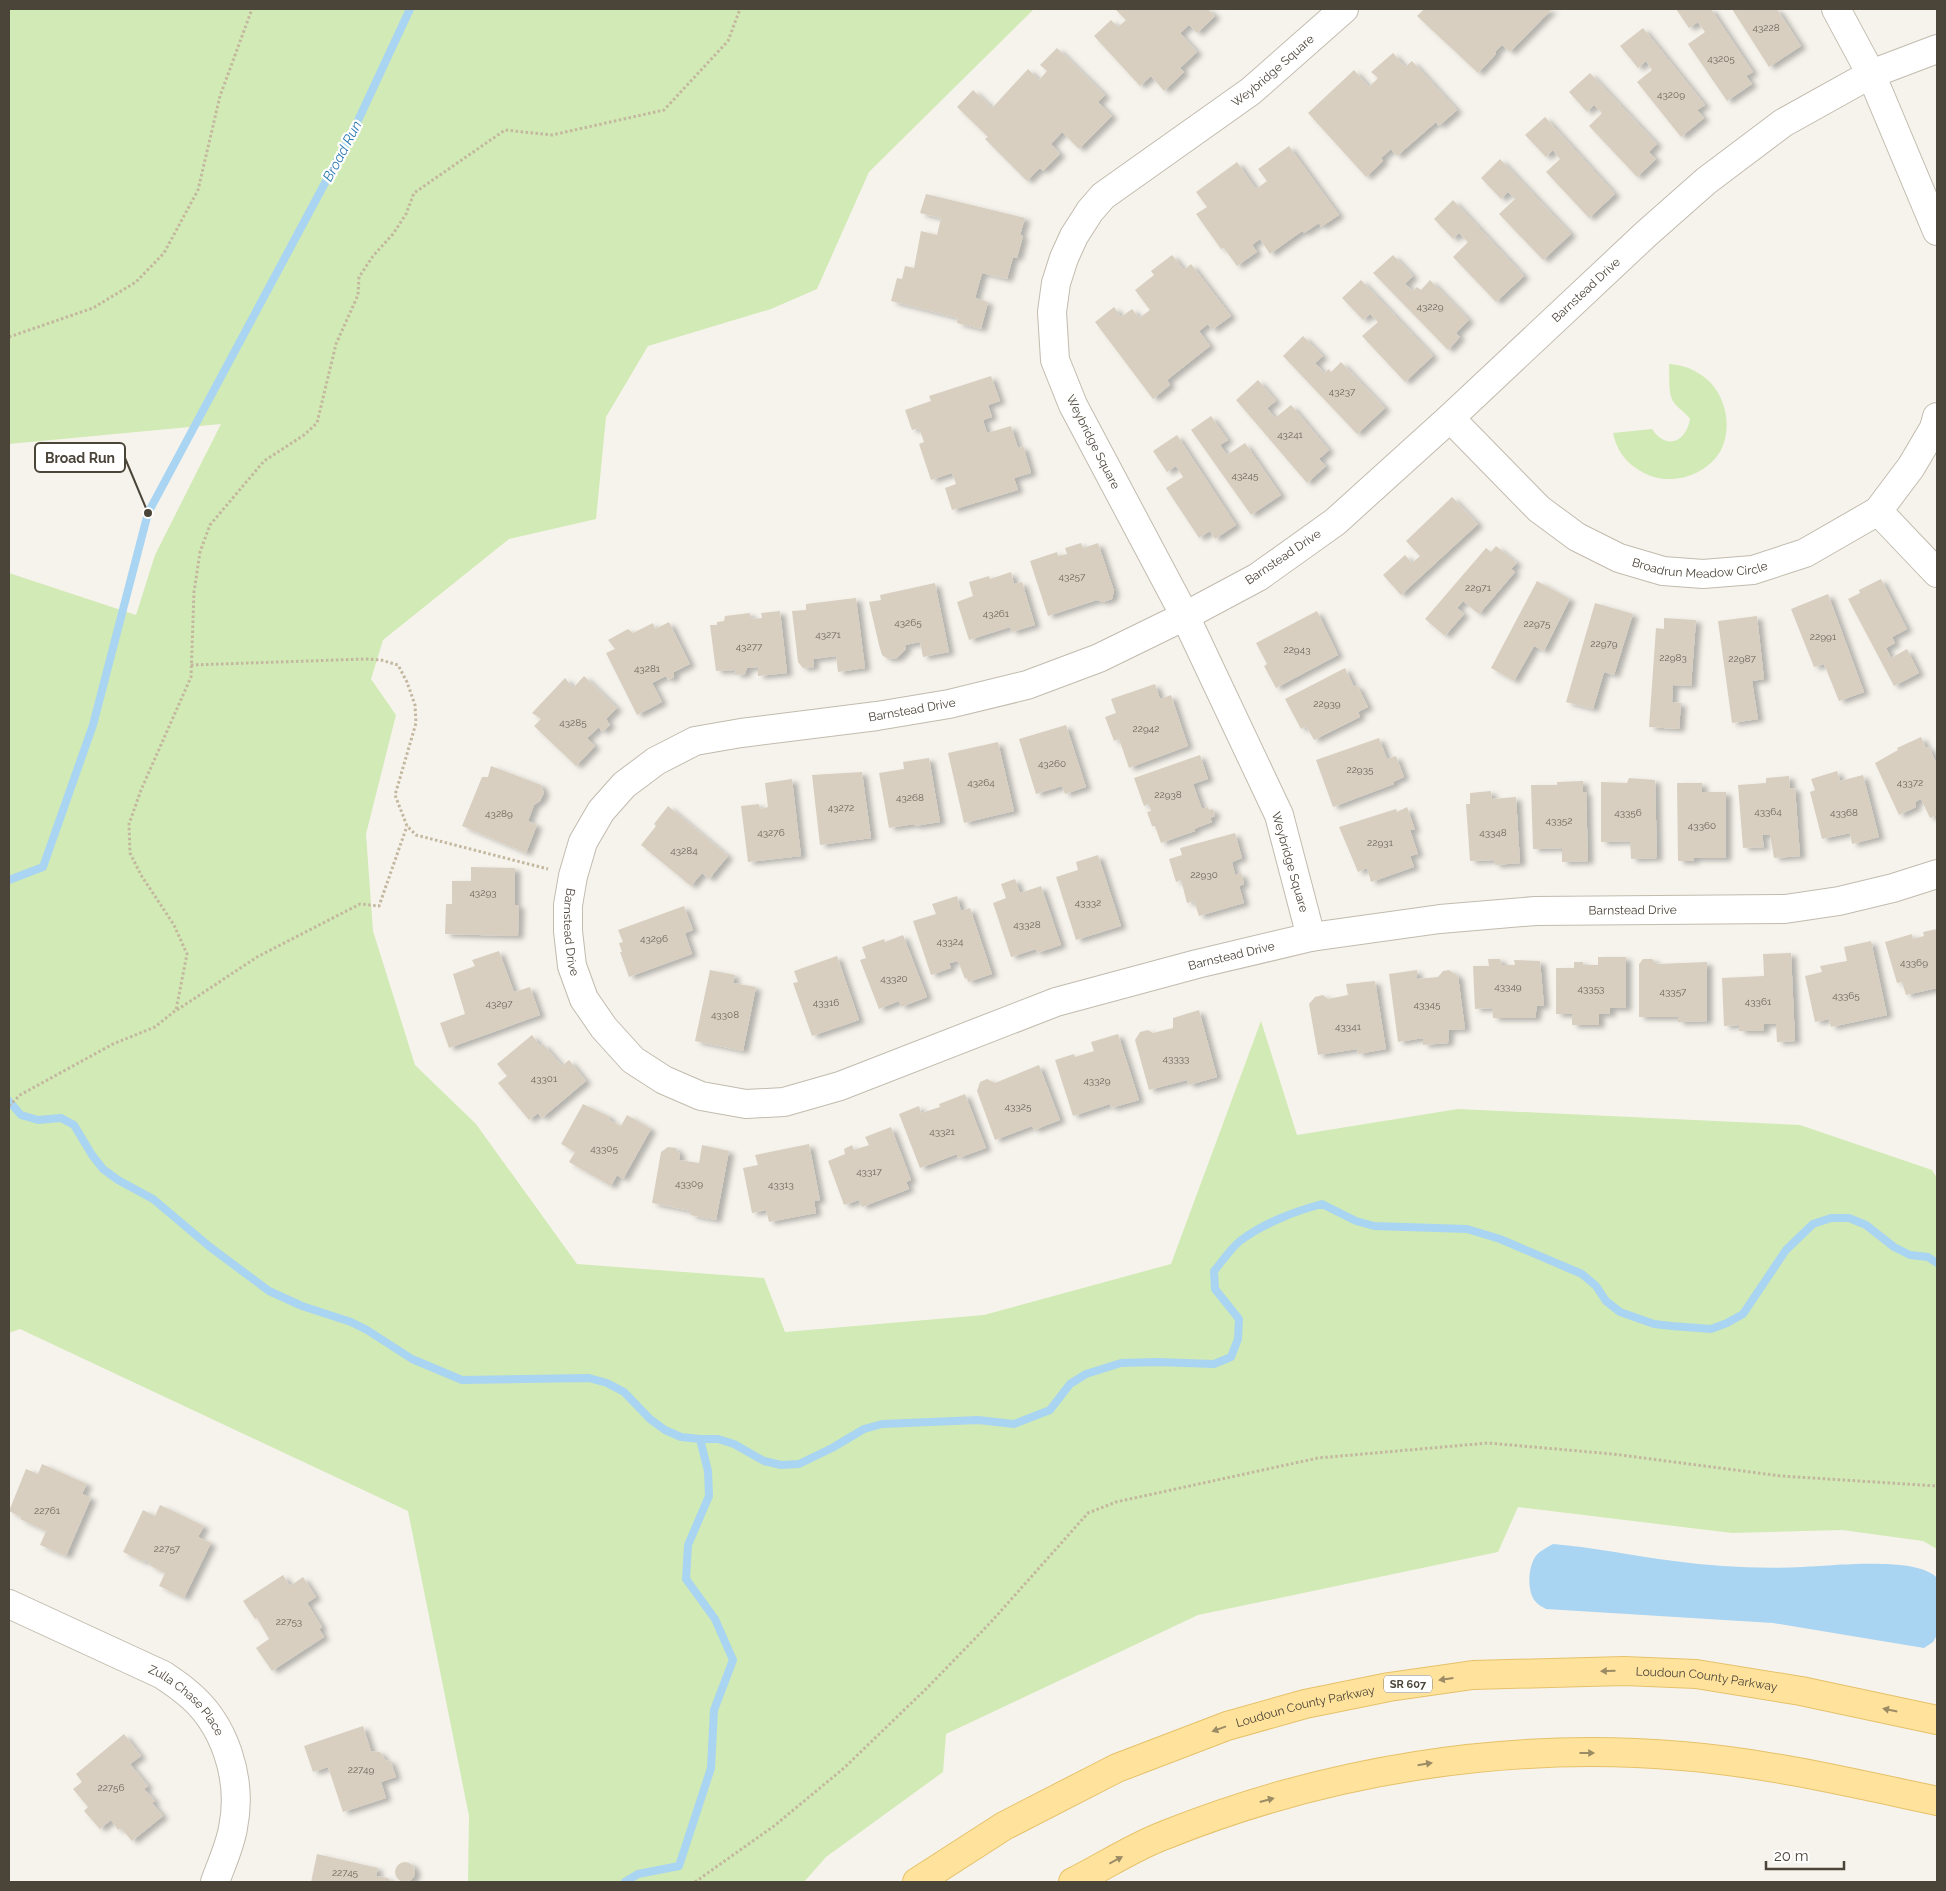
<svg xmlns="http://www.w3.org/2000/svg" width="1946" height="1891" font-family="Raleway,sans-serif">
<defs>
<filter id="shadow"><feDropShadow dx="5.5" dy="3" stdDeviation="2.5" flood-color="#0004"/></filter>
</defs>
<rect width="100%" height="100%" fill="#f6f3ec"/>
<!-- green -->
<path fill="#d2eab5" d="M9,9h1025l-165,163 -52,117 -46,20 -123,37 -42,71 -10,102 -87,20 -126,101 -12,39 25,36 -30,119 7,97 42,134 61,59 101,140 187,14 21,54 199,-17 187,-51 90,-243 36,114 161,-26 342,16 132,45 5,8v371l-14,-8 -81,-11 -110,3 -214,-26 -20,45 -300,63 -252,119 -3,38 -117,85 -22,25h-336l1,-66 -61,-305 -388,-182 -11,4v-760l127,42 19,-60 66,-131 -212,20z
M1669,364c11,1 20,3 29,9 26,14 36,51 23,77 -14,26 -52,37 -77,23 -17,-9 -27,-21 -31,-40l39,-4c14,21 34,14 38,-10 -4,-6 -10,-9 -15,-15 -8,-9 -5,-28 -6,-40z"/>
<!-- water -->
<path fill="#a9d4f2" d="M1553,1544c40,3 80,12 121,17 43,6 86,8 129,6 29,-1 114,-11 134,11v57l-4,7 -9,6 -151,-25 -227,-14c-3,-2 -8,-4 -10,-7 -9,-9 -8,-32 -2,-43 3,-7 12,-11 19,-15z"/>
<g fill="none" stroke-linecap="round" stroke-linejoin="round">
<!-- stream -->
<path stroke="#a9d4f2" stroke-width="8" d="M9,880l34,-13 50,-142 55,-212 207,-386 55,-118
M9,1101l12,14 17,5 23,-2 13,7 18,30 11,14 15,11 35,19 57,48 59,44 33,15 49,16 16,8 45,29 50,21 127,-2 18,5 17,9 26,27 15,11 16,7 19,2h18l16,5 30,17 17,4 18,-1 33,-16 32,-19 18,-5 96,-4 36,4 36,-14 20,-26 16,-10 35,-11 36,-1 57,2 17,-7 7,-18 1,-20 -24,-30 -1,-18c8,-9 16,-22 26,-30 22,-17 55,-30 82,-37l34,17 18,5 93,3 33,10 82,35 14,12 10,15 14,11 34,12 18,2 39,3 16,-6 16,-9 43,-64 27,-26 18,-6h18l17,7 28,22 16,8 18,2 9,6
M625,1882l13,-8 41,-8 32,-98 3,-58 19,-50 -18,-41 -29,-40 2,-34 21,-49 -1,-25 -8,-32"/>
</g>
<!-- building -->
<path fill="#d8cfc1" filter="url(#shadow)" d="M1115,9h93l7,7 -18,17 -8,-8 -9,8 17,19 -17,16 4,4 -20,19 -13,-15 -11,10 -46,-50 17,-16 7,7 8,-7z
M1424,9h128l-42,43 -8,-7 -7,7 1,2 -18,19 -61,-57z
M1676,9h35l42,63 -7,4 6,8 -25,17 -39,-57 17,-12 -7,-10 -9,6z
M1732,9h45l24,37 -32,21z
M1643,28l62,77 -8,5 7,8 -23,19 -44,-55 15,-12 -6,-9 -8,7 -18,-22z
M1057,48l48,47 -7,7 14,14 -33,33 -17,-17 -11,12 9,10 -17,17 -3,-3 -13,13 -42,-42 3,-2 -31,-30 16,-17 19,18 36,-39 11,11 8,-9 -7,-6z
M1393,53l12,14 7,-6 45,49 -18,16 -3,-4 -39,34 -6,-7 -10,9 2,3 -17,16 -58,-64 46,-43 15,17 9,-9 -7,-6z
M1590,73l67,71 -8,8 7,7 -19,18 -48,-51 13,-13 -8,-8 -7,7 -18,-20z
M1545,117l70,77 -26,24 -43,-46 14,-13 -7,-9 -7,7 -21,-22z
M1289,146l50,69 -18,12 -2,-4 -15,10 -2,-2 -32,23 -10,-15 -8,6 5,7 -20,14 -13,-18 -3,1 -25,-35 11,-7 -11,-15 41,-30 19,27 11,-8 -9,-12z
M1500,159l71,75 -28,26 -44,-46 16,-15 -7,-7 -7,7 -20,-21z
M926,194l99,24 -5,17 3,1 -6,22 -4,-1 -6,22 -25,-6 -7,25 13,4 -7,27 -24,-6 1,-5 -67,-17 6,-23 5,1 3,-13 9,2 7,-37 16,4 4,-17 -21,-5z
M1453,200l71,76 -28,26 -43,-45 15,-15 -9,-9 -6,6 -19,-20z
M1172,255l12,15 7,-6 40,52 -19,14 -4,-6 -9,7 11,15 -43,34 3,5 -17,14 -58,-77 19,-15 7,10 11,-8 7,9 11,-8 -15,-20 19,-15 -3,-4z
M1393,255l20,21 -8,8 8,7 4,-4 4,3 9,-10 39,40 -13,13 4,4 -12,13 -75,-77z
M1361,280l72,76 -28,26 -43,-46 16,-14 -8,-8 -7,6 -21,-22z
M1303,336l20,20 -8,7 9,10 5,-4 2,3 10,-10 44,46 -28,26 -74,-78z
M991,376l9,25 -12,4 4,12 -9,3 4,13 24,-7 7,22 5,-2 8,27 -17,5 4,12 -66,20 -7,-22 11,-4 -4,-11 -21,7 -12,-36 5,-2 -5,-14 -7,2 -7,-20 26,-9 -2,-5z
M1258,380l18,21 -9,7 8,10 16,-13 38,45 -10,9 7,7 -19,17 -71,-83z
M1211,416l17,24 -8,5 7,10 18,-12 36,52 -30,20 -60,-85z
M1177,435l59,90 -21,14 -5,-8 -11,7 -33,-50 17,-11 -7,-11 -9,6 -14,-21z
M1452,497l26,27 -77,71 -18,-20 22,-20 7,8 8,-7 -14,-15z
M1081,543l2,5 15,-5 16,48 -2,8 -9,3 -6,-2 -49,16 -18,-55 27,-9 1,4 9,-2 -2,-6z
M1496,546l21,17 -6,6 4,3 -36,42 -16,-13 -6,7 7,6 -19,22 -20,-17 61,-71 5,4z
M1011,572l3,12 8,-2 13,43 -23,7 -2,-5 -41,13 -12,-38 16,-6 -4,-14 20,-6 1,3z
M1881,579l26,50 -15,8 3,6 -9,5 5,10 16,-9 12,24 -25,13 -46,-87 12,-6 -1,-3z
M1537,581l33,18 -26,52 -10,-5 -20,35 -23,-13z
M935,583l14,69 -26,5 -3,-15 -15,3 1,4 -9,9 -9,1 -6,-4 -3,-10 -10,-43 12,-2 -1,-5z
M1828,594l36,98 -25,9 -15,-37 -10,3 -23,-58z
M856,598l9,70 -27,4 -2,-16 -23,3 1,8 -11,1 -5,-6 -6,-51 14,-1v-6z
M1595,603l38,11 -19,61 -10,-3 -11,37 -27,-7z
M780,611l7,62 -29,3v-9l-11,1 -2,6 -10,1 1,-5 -20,1 -6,-46h7v-3l7,-1 1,-5 25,-3 1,6 11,-1 -1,-5z
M1317,611l21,44 -62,33 -12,-22 3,-2 -11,-21z
M1757,616l7,63 -12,2 6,38 -26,4 -14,-102z
M1664,618l32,2 -5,66 -18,-1 -1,17 9,1 -2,26 -30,-2 7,-99 8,1z
M669,622l21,42 -16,8v5l-6,3 -2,-4 -14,7 10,19 -25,13 -31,-62 9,-4 -7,-9 20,-11 5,4 20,-10 2,6z
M1345,668l9,19 3,-2 11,22 -10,5 2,5 -46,23 -8,-14 -5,3 -16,-30z
M584,676l33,32 -11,11 4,6 -8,7 -3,-5 -12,11 8,8 -19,20 -42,-40 7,-7 -9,-6 33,-35 8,10z
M1155,684l5,15 11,-4 17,51 -59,22 -10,-29 -5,2 -9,-24 11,-4 -5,-14z
M1066,725l20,62 -21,7 -3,-8 -26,8 -17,-55z
M1921,737l5,11 3,-1 8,18v50l-7,3 -9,-19 -6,3 1,5 -17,8 -24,-52 23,-13 -1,-2z
M1379,738l8,21 9,-3 8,21 -11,5 1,2 -61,23 -17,-47z
M998,742l16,69 -50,12 -16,-70z
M1200,755l8,24 -15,5 9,25 6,-2 1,3 4,-1 2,7 -5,2 2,4 -18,7 1,2 -34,12 -6,-17h-3l-5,-14 4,-1 -2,-7 -5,2 -10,-28z
M929,758l11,64 -26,4v-2l-25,4 -10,-55 25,-4 -1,-7z
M491,766l50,19 3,8 -4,8 -6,4 -6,16 9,4 -11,28 -64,-27 20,-49h6z
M1837,771l3,10 23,-6 16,62 -27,7 -2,-11 -28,6 -12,-47 5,-2 -4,-11z
M862,772l9,66 -51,7 -8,-70z
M1789,776l1,12h5l5,68 -26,2 -4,-23h-8l2,12 -21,1 -5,-63 28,-2v-5z
M1629,778l26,2 2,78 -26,1 -1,-18 -29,1v-60l26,1z
M792,779l9,77 -53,6 -7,-56 18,-2 1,5 8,-2 -3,-24z
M1583,781v11h3l2,69 -26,1v-14l-29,1 -2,-64h26v-3z
M1677,783h25v9h24v66h-32v3h-16z
M1491,791l1,8 24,-2 4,66 -25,2 -1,-5 -24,1 -4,-57h4v-11z
M668,806l60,50 -19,23 -7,-6 -11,13 -50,-41 15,-19 -2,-2z
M1407,807l8,23h-5l8,24 -8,2 4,11 -43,15 -4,-14 -9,4 -19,-45 57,-18 1,3z
M1235,833l7,25 -10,4 3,13 6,-2 3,11 -5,2 5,17 -45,13 -5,-15 -7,2 -6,-23 -5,2 -7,-23 13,-4 -2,-7z
M1098,855l23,71 -45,14 -20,-63 22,-7 -2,-8z
M471,867l44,1v37h4l-1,31 -73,-2 1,-30h6v-23h19z
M1015,879l5,14 21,-7 20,59 -24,8 -1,-4 -25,8 -18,-54 13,-5 -5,-14z
M957,896l4,15 9,-3 22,66 -24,8 -1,-4 -2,1 -7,-18 -9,2 2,5 -20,7 -18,-54 23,-7 -4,-10z
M684,906l9,24 -8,3 7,21 -63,23 -9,-25h2l-3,-9 4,-1 -5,-12z
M1937,929v59l-31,7 -4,-13 -5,1 -12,-41 27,-8 1,5 11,-3 -1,-4z
M903,935l24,62 -26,10 -2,-6 -20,8 -19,-49 6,-2 -4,-11 22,-8 1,3z
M1871,941l16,74 -56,12 -2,-8 -14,3 -10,-46 17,-4 -2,-6 27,-5 -3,-14z
M499,951l15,41 16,-5 10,28 -91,33 -9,-25 25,-9 -12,-40 22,-8 -3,-6z
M1791,953l4,88 -18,1 -1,-18h-12v7h-25v-6l-15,1 -2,-48 42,-2 -1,-22z
M837,956l22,64 -47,16 -19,-53 5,-1 -4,-11z
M1598,957h28v51h-16v6h-11v11h-27v-11h-16v-46h18v-6h9v3h15z
M1488,959h12l2,6h13l-1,-5 26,1 4,45h-7l-2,12h-42l-1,-10 -17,1 -2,-43h16z
M1643,959h9l5,5 50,-2v59l-29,1v-5h-39v-53z
M710,970l25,5 -2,8 23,4 -13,64 -48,-10z
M1417,970v9l21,-2 5,-6 6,-1 9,6 7,53 -16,1 -1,13 -25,2v-7l-25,4 -9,-68z
M1375,981l11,68 -28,5 -1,-5 -39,6 -9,-51 6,-7 8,-2 5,4 20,-4 -2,-11z
M1199,1010l18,67 -28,8 -2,-5 -38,10 -14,-50 5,-8 8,-2 5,3 20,-5v-10z
M1118,1034l21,66 -28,8 -1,-4 -37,12 -18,-56 19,-6 1,3 19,-6 -3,-9z
M532,1035l8,11 3,-2 19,22 7,-6 17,21 -44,37 -4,-5 -9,7 -31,-37 9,-7 -10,-12z
M1039,1065l21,55 -26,10 -2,-4 -37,14 -18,-49 3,-9 7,-3 8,4z
M965,1094l21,54 -28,10 -1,-4 -37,14 -21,-54 20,-8 2,7 19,-6 -1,-3z
M583,1104l27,13 -1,3 12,6 6,-11 24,14 -28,50 -6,-4 -6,11 -42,-24 6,-10 -14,-8z
M891,1127l20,53 -5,2 3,7 -47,18 -3,-7 -15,5 -16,-44 17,-7 -1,-5 8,-4 2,5 15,-5 -4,-8z
M809,1144l11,56 -6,1 2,12 -47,9 -3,-12 -14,3 -9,-45 15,-3 -3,-10z
M702,1145l27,6 -13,69 -26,-5 1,-4 -39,-8 9,-51 7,-5 8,1 2,4 2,1 -1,7 20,3z
M42,1464l45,20 -5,10 9,4 -25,58 -26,-11 6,-14 -26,-12 1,-2 -12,-6 17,-42 12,5z
M160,1505l44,21 -6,11 13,6 -27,55 -25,-12 6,-13 -16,-8 1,-2 -5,-3 -1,2 -21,-10 20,-42 12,6z
M283,1575l7,11 13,-9 13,20 -9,6 15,24 -3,2 5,8 -52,34 -16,-23 13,-9 -12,-21 -2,1 -12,-18z
M363,1726l8,25 9,1 6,9 4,-1 6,17 -15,5 5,16 -43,14 -15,-45 -15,5 -9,-26z
M124,1734l17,22 -11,8 18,22 -4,3 11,12 -3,2 11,13 -31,25 -11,-13 -3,2 -7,-10 -11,9 -16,-18 4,-4 -15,-18 9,-7 -6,-8z
M317,1854l61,14 -2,8 12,2 3,4h-80z
M395 1872a10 10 0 1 1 20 0a10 10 0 1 1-20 0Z"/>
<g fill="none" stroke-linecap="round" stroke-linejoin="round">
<defs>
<g id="minor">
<path d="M1836,9l35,65 66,157"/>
<path id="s1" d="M1937,49l-66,25 -88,49 -77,58 -60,53 -196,184 -115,104 -77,55 -73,39 -86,42 -72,27 -78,19 -72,12 -136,17 -46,8 -39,20 -32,24 -23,26 -18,31 -10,34 -5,29v26l4,35 12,33 20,29 29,32 31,20 37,16 45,8 38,-2 56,-16 216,-84 141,-38 114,-27 129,-18 95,-8 250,-2 54,-8 54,-13 44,-14"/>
<path id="s2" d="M1450,418l89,91 38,28 42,21 44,13 40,3 50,-4 52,-17 73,-42 33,-44 23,-39 3,-11"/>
<path d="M1878,511l59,62"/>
<path id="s3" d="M1311,937l-32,-122 -94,-199 -112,-211 -18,-45 -3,-48 4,-29 8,-25 10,-22 16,-25 13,-15 148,-105 93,-82"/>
<path id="s4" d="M9,1604l154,71c7,5 15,10 22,16 40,31 58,88 48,137 -3,18 -12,37 -18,54"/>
</g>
<g id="major">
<path id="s5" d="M917,1882l87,-56 113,-58 110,-42 78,-22 84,-17 84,-12 151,-4 72,3 105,17 136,29"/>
<path d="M1073,1882c30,-15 60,-35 92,-47 162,-65 342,-94 517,-79 86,7 171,27 255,45"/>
</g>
</defs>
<!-- minor casing -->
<use href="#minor" stroke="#c2bbae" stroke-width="30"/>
<!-- major casing -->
<use href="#major" stroke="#e6c16a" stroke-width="30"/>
<!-- path -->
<path stroke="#c4b79f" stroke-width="3" stroke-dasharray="2.5 2.5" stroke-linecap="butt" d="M9,337l84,-29 43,-26 28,-29 34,-63 22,-94 32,-87
M191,665l175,-6 15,1 17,5 9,17 8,23 1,18 -21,72 12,31 9,9 132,34
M177,1010l80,-53 103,-53 19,2 28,-80
M9,1106l11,-11 93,-51 42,-17 21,-17 11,-56 -13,-29 -33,-50 -11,-22 -1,-29 12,-34 50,-113 3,-85 6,-40 10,-27 54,-64 40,-26 13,-12 19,-79 22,-49 1,-18 14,-21 20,-22 13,-20 8,-21 91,-63 47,5 112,-25 64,-69 12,-32
M695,1882l79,-56 70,-58 84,-81 63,-65 97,-109 28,-11 202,-44 170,-15 125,11 168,22 156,10"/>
<!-- minor -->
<use href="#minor" stroke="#fff" stroke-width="28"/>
<!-- major -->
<use href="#major" stroke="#ffe39c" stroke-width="28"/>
</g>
<!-- one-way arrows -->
<defs><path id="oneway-solid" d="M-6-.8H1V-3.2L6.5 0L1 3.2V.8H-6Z" transform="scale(1.25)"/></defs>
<g fill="#9c8c66">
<use href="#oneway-solid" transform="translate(1608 1671) rotate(179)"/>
<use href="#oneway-solid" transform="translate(1446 1679) rotate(172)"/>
<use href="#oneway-solid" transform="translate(1890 1710) rotate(-168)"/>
<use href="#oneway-solid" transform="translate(1219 1729) rotate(160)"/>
<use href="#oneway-solid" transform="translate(1587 1753)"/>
<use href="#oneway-solid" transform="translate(1425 1764) rotate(-9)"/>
<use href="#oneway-solid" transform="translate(1267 1800) rotate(-15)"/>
<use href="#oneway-solid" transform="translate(1116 1860) rotate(-28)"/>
</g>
<g text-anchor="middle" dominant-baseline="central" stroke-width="4.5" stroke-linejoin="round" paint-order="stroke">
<!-- number labels -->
<g font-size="10" fill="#6e675b">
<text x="1766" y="27">43228</text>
<text x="1721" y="58">43205</text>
<text x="1671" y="94">43209</text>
<text x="1430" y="306">43229</text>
<text x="1342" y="391">43237</text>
<text x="1290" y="434">43241</text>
<text x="1245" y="475">43245</text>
<text x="1072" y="576">43257</text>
<text x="1478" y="587">22971</text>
<text x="996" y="613">43261</text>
<text x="908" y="622">43265</text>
<text x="1537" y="623">22975</text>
<text x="828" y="634">43271</text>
<text x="1823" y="636">22991</text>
<text x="1604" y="643">22979</text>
<text x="749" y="646">43277</text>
<text x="1297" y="649">22943</text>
<text x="1673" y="657">22983</text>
<text x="1742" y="658">22987</text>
<text x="647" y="668">43281</text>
<text x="1327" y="703">22939</text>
<text x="573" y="722">43285</text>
<text x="1146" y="728">22942</text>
<text x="1052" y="763">43260</text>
<text x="1360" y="769">22935</text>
<text x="981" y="782">43264</text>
<text x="1910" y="782">43372</text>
<text x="1168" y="794">22938</text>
<text x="910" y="797">43268</text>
<text x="841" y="807">43272</text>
<text x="1768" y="811">43364</text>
<text x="1628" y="812">43356</text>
<text x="1844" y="812">43368</text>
<text x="499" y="813">43289</text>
<text x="1559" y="820">43352</text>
<text x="1702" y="825">43360</text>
<text x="771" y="832">43276</text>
<text x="1493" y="832">43348</text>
<text x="1380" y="842">22931</text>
<text x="684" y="850">43284</text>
<text x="1204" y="874">22930</text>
<text x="483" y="892">43293</text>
<text x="1088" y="902">43332</text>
<text x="1027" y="924">43328</text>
<text x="654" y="938">43296</text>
<text x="950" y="941">43324</text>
<text x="1914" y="962">43369</text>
<text x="894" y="978">43320</text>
<text x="1508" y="986">43349</text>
<text x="1591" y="988">43353</text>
<text x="1673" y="991">43357</text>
<text x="1846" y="995">43365</text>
<text x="1758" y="1001">43361</text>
<text x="826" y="1002">43316</text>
<text x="499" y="1003">43297</text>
<text x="1427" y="1004">43345</text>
<text x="725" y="1014">43308</text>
<text x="1348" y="1026">43341</text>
<text x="1176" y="1058">43333</text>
<text x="544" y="1078">43301</text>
<text x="1097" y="1080">43329</text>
<text x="1018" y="1106">43325</text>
<text x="942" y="1131">43321</text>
<text x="604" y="1148">43305</text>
<text x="869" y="1171">43317</text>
<text x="689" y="1183">43309</text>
<text x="781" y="1184">43313</text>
<text x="47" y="1510">22761</text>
<text x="167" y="1548">22757</text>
<text x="289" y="1621">22753</text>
<text x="361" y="1769">22749</text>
<text x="111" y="1787">22756</text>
<text x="345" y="1872">22745</text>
</g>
<!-- shield labels -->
<rect fill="#fff" stroke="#817c74" stroke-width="1" x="1384" y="1675.5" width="48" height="17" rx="4"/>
<g font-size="11" font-weight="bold" fill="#4b4439">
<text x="1408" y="1684">SR 607</text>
</g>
<!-- street labels -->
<g font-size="12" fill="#4b4439" stroke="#fff">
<text stroke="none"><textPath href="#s3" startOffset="1022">Weybridge Square</textPath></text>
<text transform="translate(1586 290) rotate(-43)">Barnstead Drive</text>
<text transform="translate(1093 442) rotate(63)">Weybridge Square</text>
<text transform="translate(1283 557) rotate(-34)">Barnstead Drive</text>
<text stroke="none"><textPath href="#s2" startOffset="304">Broadrun Meadow Circle</textPath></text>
<text transform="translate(912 710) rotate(-10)">Barnstead Drive</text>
<text transform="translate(1290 862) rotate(74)">Weybridge Square</text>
<text stroke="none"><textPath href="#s1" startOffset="2890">Barnstead Drive</textPath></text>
<text stroke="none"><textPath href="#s1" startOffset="1705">Barnstead Drive</textPath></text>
<text stroke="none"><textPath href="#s1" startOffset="2485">Barnstead Drive</textPath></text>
<text stroke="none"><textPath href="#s5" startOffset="834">Loudoun County Parkway</textPath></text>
<text stroke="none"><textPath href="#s4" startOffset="204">Zulla Chase Place</textPath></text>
<text stroke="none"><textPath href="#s5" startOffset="429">Loudoun County Parkway</textPath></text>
</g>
<!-- water labels -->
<g font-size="14" font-style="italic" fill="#2e7ab2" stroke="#fff">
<text transform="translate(342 151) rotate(-62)">Broad Run</text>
</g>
</g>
<!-- callouts -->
<path fill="none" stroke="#4b4439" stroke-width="2" d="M148 513L125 458"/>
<circle fill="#4b4439" stroke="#fff" stroke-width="2" cx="148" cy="513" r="5"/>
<rect fill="#fff" stroke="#4b4439" stroke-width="2" x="35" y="443" width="90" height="29" rx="5"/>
<g font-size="14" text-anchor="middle" font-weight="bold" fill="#4b4439">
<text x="80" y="463">Broad Run</text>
</g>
<!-- border -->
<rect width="1946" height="1891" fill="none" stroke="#4b4439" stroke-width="20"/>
<!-- scale -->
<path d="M1766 1861v8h78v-8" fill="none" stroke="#4b4439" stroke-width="2.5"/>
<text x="1774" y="1861" font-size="15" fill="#4b4439" stroke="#ffffff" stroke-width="4" paint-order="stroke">20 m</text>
</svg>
